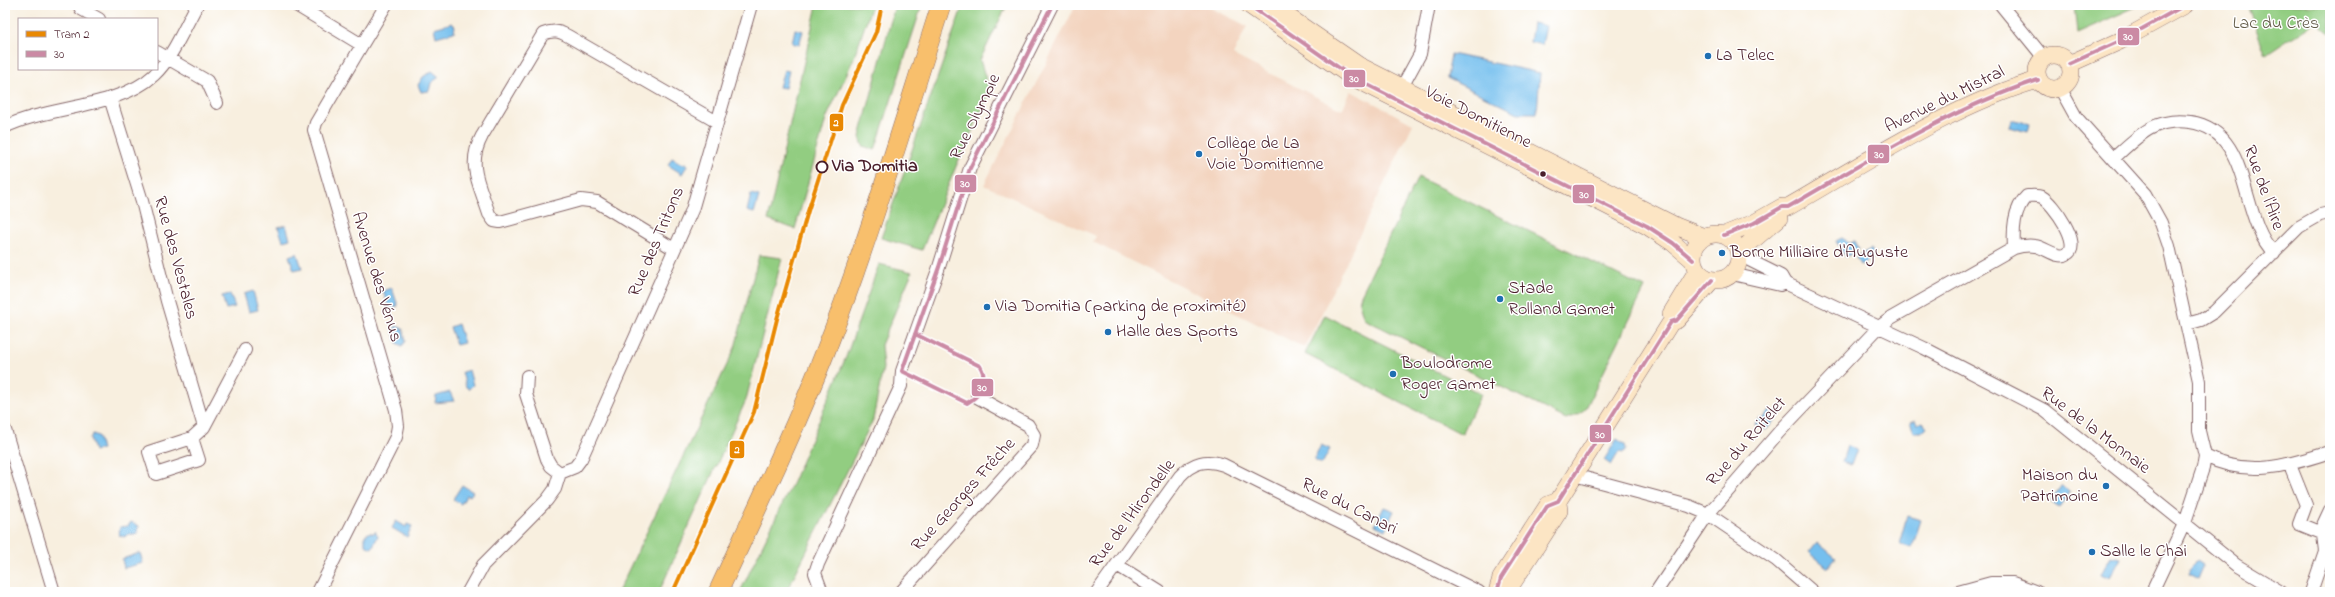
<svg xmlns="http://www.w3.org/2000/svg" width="2335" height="597" font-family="'Indie Flower',sans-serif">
<rect width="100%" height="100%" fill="#fff"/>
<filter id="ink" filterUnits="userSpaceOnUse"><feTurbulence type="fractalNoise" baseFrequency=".025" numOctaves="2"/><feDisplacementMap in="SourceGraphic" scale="8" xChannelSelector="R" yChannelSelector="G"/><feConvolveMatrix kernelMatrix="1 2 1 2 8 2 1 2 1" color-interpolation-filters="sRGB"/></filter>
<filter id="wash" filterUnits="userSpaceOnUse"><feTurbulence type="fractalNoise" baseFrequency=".012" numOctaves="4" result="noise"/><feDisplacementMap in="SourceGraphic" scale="16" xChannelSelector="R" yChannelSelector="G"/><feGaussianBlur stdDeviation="0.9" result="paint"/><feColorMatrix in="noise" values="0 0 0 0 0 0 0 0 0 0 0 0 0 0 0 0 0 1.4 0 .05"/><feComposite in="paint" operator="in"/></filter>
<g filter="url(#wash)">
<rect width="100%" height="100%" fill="#f8efdf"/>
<!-- built -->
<path fill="#f3d4bf" d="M1076,5h129l42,21 -14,29 109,55 9,-19 62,33 -108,224 -212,-106 3,-6 -112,-51z"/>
<!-- green -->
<path fill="#92cd81" stroke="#6e7656" d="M817,5h55l-19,55 -27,59 -31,110 -27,-9z
M895,5h27l-47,145 -12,-4 -3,-9z
M963,5h44l-27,55 10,32 -33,72 -35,86 -41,-12z
M2074,5h66l-63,28z
M2247,5h83v29l-15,-12 -49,33z
M1418,177l227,111 -59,120 -7,6 -13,5 -202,-100 -5,-16 2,-8z
M759,255l23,3 -36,142 -87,192h-41l117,-244z
M879,264l33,8 -31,73 2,23 -10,52 -87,172h-46l53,-110 53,-125z
M1325,315l156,79 -19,40 -157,-80z"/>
<!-- water -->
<path fill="#75bfee" stroke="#606f8c" d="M452,23l3,3 -1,6 -18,5 -2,-9z
M1533,23l13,3 -4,19 -12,-3z
M795,29l8,2 -4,14 -7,-2z
M1451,54l89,19 -3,40h-19l-71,-35z
M784,70l5,1 -4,17 -6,-1z
M432,71l7,6 -8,6 -2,8 -8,1 -3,-7 5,-8z
M2012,119l17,5 -2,8 -17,-5z
M672,158l10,6 4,-1 1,3 -5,8 -14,-9z
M751,194l8,2 -5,17 -7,-2z
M286,225l4,14 -7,2 -5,-14z
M1842,238l6,4 7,-1 4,8 -14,8 -9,-16z
M1871,249l4,8 -15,8 -4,-8z
M297,253l5,15 -8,2 -5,-14z
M392,288l6,18 -9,3 -6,-18z
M253,291l5,19 -9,2 -5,-18z
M230,294l5,13 -9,2 -4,-13z
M458,324l6,19 -8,2 -6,-18z
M396,326l7,3 3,12 -4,5 -5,-3 -4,-12z
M469,370l4,15 -4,4 -3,-2 -4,-15z
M450,392l4,9 -19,2 1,-7z
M1770,411l7,6 -11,13 -11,-6 4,-6 3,2z
M1915,420l2,4 6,-2 4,5 -6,5h-7l-4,-10z
M93,434l5,2 4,13 -8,2 -4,-13z
M1617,439l8,6 1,4 -3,4 -4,-1 -8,13 -7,-5z
M1321,445l9,4 -8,15 -8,-4z
M1847,446l10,3 -6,16 -9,-3z
M462,485l11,7 -3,4 -3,-1 -6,9 -8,-5z
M2063,485l7,7 -11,15 -8,-6z
M1384,507l10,4 -9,19 -10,-5z
M1907,516l14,4 -9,28 -13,-4z
M396,521l10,6 1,-3 5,2 -5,11 -15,-9z
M131,522l8,4 -2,8h-8l-5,3 -5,-2 1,-8 8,-1z
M375,531l3,5 -6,12 -7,-3v-10l6,-3 2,2z
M1817,542l19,16 -8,10 -19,-16z
M140,553l3,10 -19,5 -2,-9z
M2111,556l10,2 -11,20 -9,-4z
M2197,561l6,4 -6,14 -9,-5 3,-7z"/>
</g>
<g filter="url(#ink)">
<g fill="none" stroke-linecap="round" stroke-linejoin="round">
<defs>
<path id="street" d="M79,5l2,4 18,10
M296,5l66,40 -46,78 -2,7 82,280 2,16 -2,11 -78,155
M2001,5l43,53
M362,45l24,-40
M157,52l50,29 10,22
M1402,87l18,-33 9,-49
M2060,88l16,29 69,77 16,29 8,23 30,135v50l6,25 -2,12 -18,54 -33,70
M110,98l32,103 25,100 37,126
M5,127c42,-21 114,-19 149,-52 19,-18 30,-47 43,-70
M2114,158c24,-22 41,-41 76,-36 63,9 48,95 84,131
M674,249l-77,-47 -16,-2 -81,22 -6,-1 -5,-7c-9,-29 -23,-49 -7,-78l61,-102c10,-4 16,-3 25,2l149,86
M1739,255l42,21 4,7 139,65 120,62 192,155 45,27
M1732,274l48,11 5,-2
M2187,324l14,-4 13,-8 85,-85 21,-12 10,-2
M527,376l-1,18 21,65 4,7 9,7
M5,430l49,162
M192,438l7,22 -43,14 -7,-22 43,-14 12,-11 41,-77
M2205,456c43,22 82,10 125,-4
M2290,465l16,40 -7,19 25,10
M560,473l15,-6 6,-8 111,-249 59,-205
M1574,475l115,31 19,8 68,46 37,32
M1117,565l43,27
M468,592l15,-27 64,-65 8,-11 5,-16
M822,592l-7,-19 3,-9 83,-178 1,-15 37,-104 31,-99 82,-163
M901,592l131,-147 2,-10 -6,-10 -51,-28
M1097,592l83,-116c13,-14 26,-17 44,-11l255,127
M1656,592l52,-78 71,-82 100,-105 12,-9 123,-70c7,-2 14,-3 21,-2 10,1 23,14 32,8 16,-9 -14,-51 -25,-57 -5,-2 -10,-1 -15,-1 -14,13 -14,35 -13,52
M1958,592l33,-9h22l24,9
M2311,592l14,-41 -3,-24 8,-17"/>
<path id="secondary" d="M1249,5l103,72 295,149 26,17 20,17
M1271,5l87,60 320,162 26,10
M2037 72a17 17 0 1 1 34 0a17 17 0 1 1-34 0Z
M2069,64l51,-23 65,-36
M1693 257a23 23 0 1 1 46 0a23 23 0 1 1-46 0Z
M1724,235l30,-12 28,-16h6c77,-44 164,-102 250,-127
M1739,252l40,-34
M1671,314l26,-43
M1497,592l4,-14 47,-73 10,-4 113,-179 6,-2 35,-40
M1503,592l9,-8 47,-73 -1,-8"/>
<path id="primary" d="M718,592c37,-80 76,-160 108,-242 44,-113 78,-230 115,-345"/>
</defs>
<!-- street casing -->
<use href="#street" stroke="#87686a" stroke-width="14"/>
<!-- secondary casing -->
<use href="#secondary" stroke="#87686a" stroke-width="18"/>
<!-- primary casing -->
<use href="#primary" stroke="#87686a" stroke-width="20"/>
<!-- street -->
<use href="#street" stroke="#fff" stroke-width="12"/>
<!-- secondary -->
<use href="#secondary" stroke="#fce5c4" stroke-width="17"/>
<!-- primary -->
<use href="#primary" stroke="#f8bf6c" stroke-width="19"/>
<defs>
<path id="bus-1" d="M1249,5l103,72 295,149 26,17 20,17
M2069,64l51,-23 65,-36
M1724,235l30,-12 28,-16h6c81,-47 160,-97 250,-127
M902,371l37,-104 31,-99 82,-163
M902,371l65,32c15,-9 22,-21 13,-37l-65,-32
M1497,592l4,-14 47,-73 10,-4 113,-179 6,-2 35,-40"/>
</defs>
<!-- bus-1 casing -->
<use href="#bus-1" stroke="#fff" stroke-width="7"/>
<!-- bus-1 -->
<use href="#bus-1" stroke="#cb8aa4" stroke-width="4"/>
<defs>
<path id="tram-1" d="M673,592l81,-180 23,-93 31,-108 34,-106 34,-73 6,-27"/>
</defs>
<!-- tram-1 casing -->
<use href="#tram-1" stroke="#fff" stroke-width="7"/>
<!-- tram-1 -->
<use href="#tram-1" stroke="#e98802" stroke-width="4"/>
</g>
</g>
<!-- markers -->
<g fill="#1f6fb2" stroke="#fff" stroke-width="1.5">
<circle cx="1708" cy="56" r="4"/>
<circle cx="1199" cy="154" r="4"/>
<circle cx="1722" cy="253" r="4"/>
<circle cx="1500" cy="299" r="4"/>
<circle cx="987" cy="307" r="4"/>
<circle cx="1108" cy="332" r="4"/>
<circle cx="1393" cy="374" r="4"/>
<circle cx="2106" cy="486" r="4"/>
<circle cx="2092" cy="552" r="4"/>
</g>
<circle fill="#fff" stroke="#4a1f2b" stroke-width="2" cx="822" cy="167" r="5.5"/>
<circle fill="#4a1f2b" stroke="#fff" stroke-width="1.5" cx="1543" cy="174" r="3.5"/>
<g text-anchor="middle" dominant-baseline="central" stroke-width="3" stroke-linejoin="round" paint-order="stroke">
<!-- park labels -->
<g font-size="18" fill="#635c49" stroke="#fff">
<text x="2276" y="24">Lac du Crès</text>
</g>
<!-- poi labels -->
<g font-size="18" fill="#4a1f2b" stroke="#fff" text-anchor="start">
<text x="1716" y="56">La Telec</text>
<text x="1207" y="144">Collège de La<tspan x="1207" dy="21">Voie Domitienne</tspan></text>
<text x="1730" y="253">Borne Milliaire d'Auguste</text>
<text x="1508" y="289">Stade<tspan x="1508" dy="21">Rolland Gamet</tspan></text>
<text x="995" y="307">Via Domitia (parking de proximité)</text>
<text x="1116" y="332">Halle des Sports</text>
<text x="1401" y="364">Boulodrome<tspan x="1401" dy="21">Roger Gamet</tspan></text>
<text x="2098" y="476" text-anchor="end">Maison du<tspan x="2098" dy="21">Patrimoine</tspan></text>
<text x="2100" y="552">Salle le Chai</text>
</g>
<!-- street labels -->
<g font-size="18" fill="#4a1f2b" stroke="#fff">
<text transform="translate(1945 100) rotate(-26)">Avenue du Mistral</text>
<text transform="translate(976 117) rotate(-64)">Rue Olympie</text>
<text transform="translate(1478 118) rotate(27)">Voie Domitienne</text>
<text transform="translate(2263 188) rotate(70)">Rue de l'Aire</text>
<text transform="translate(657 242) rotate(-67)">Rue des Tritons</text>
<text transform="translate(175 258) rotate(75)">Rue des Vestales</text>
<text transform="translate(376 277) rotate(73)">Avenue des Vénus</text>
<text transform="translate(2095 431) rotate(37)">Rue de la Monnaie</text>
<text transform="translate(1747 442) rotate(-49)">Rue du Roitelet</text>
<text transform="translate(964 495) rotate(-48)">Rue Georges Frêche</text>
<text transform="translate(1349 507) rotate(27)">Rue du Canari</text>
<text transform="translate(1133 514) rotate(-53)">Rue de l'Hirondelle</text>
</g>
<!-- stop labels -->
<g font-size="18" font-weight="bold" fill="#4a1f2b" stroke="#fff" text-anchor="start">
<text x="832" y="167">Via Domitia</text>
</g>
</g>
<g stroke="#fff" stroke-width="1.5">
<rect x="2117" y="27" width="23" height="19" rx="4" fill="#cb8aa4"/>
<rect x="1343" y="69" width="23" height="19" rx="4" fill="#cb8aa4"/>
<rect x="829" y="113" width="15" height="19" rx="4" fill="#e98802"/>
<rect x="1867" y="144" width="23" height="20" rx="4" fill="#cb8aa4"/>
<rect x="954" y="174" width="23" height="19" rx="4" fill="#cb8aa4"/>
<rect x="1572" y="184" width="23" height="20" rx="4" fill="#cb8aa4"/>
<rect x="971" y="378" width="23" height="19" rx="4" fill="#cb8aa4"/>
<rect x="1589" y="424" width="23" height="19" rx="4" fill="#cb8aa4"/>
<rect x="729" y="440" width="16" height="19" rx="4" fill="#e98802"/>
</g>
<g font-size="11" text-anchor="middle" font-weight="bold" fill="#fff">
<text x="2128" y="40">30</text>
<text x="1354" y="82">30</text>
<text x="836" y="126">2</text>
<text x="1879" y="158">30</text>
<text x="965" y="187">30</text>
<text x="1584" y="198">30</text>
<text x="982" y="391">30</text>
<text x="1600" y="438">30</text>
<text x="737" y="453">2</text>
</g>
<!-- margin -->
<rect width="2335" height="597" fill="none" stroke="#fff" stroke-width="20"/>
<!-- legend -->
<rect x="18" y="18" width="140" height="52" fill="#ffffff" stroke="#b7a5aa"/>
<rect x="26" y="31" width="20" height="6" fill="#e98802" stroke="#b7a5aa"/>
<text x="54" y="38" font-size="12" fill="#4a1f2b">Tram 2</text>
<rect x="26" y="51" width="20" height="6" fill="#cb8aa4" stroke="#b7a5aa"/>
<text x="54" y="58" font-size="12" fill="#4a1f2b">30</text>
</svg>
